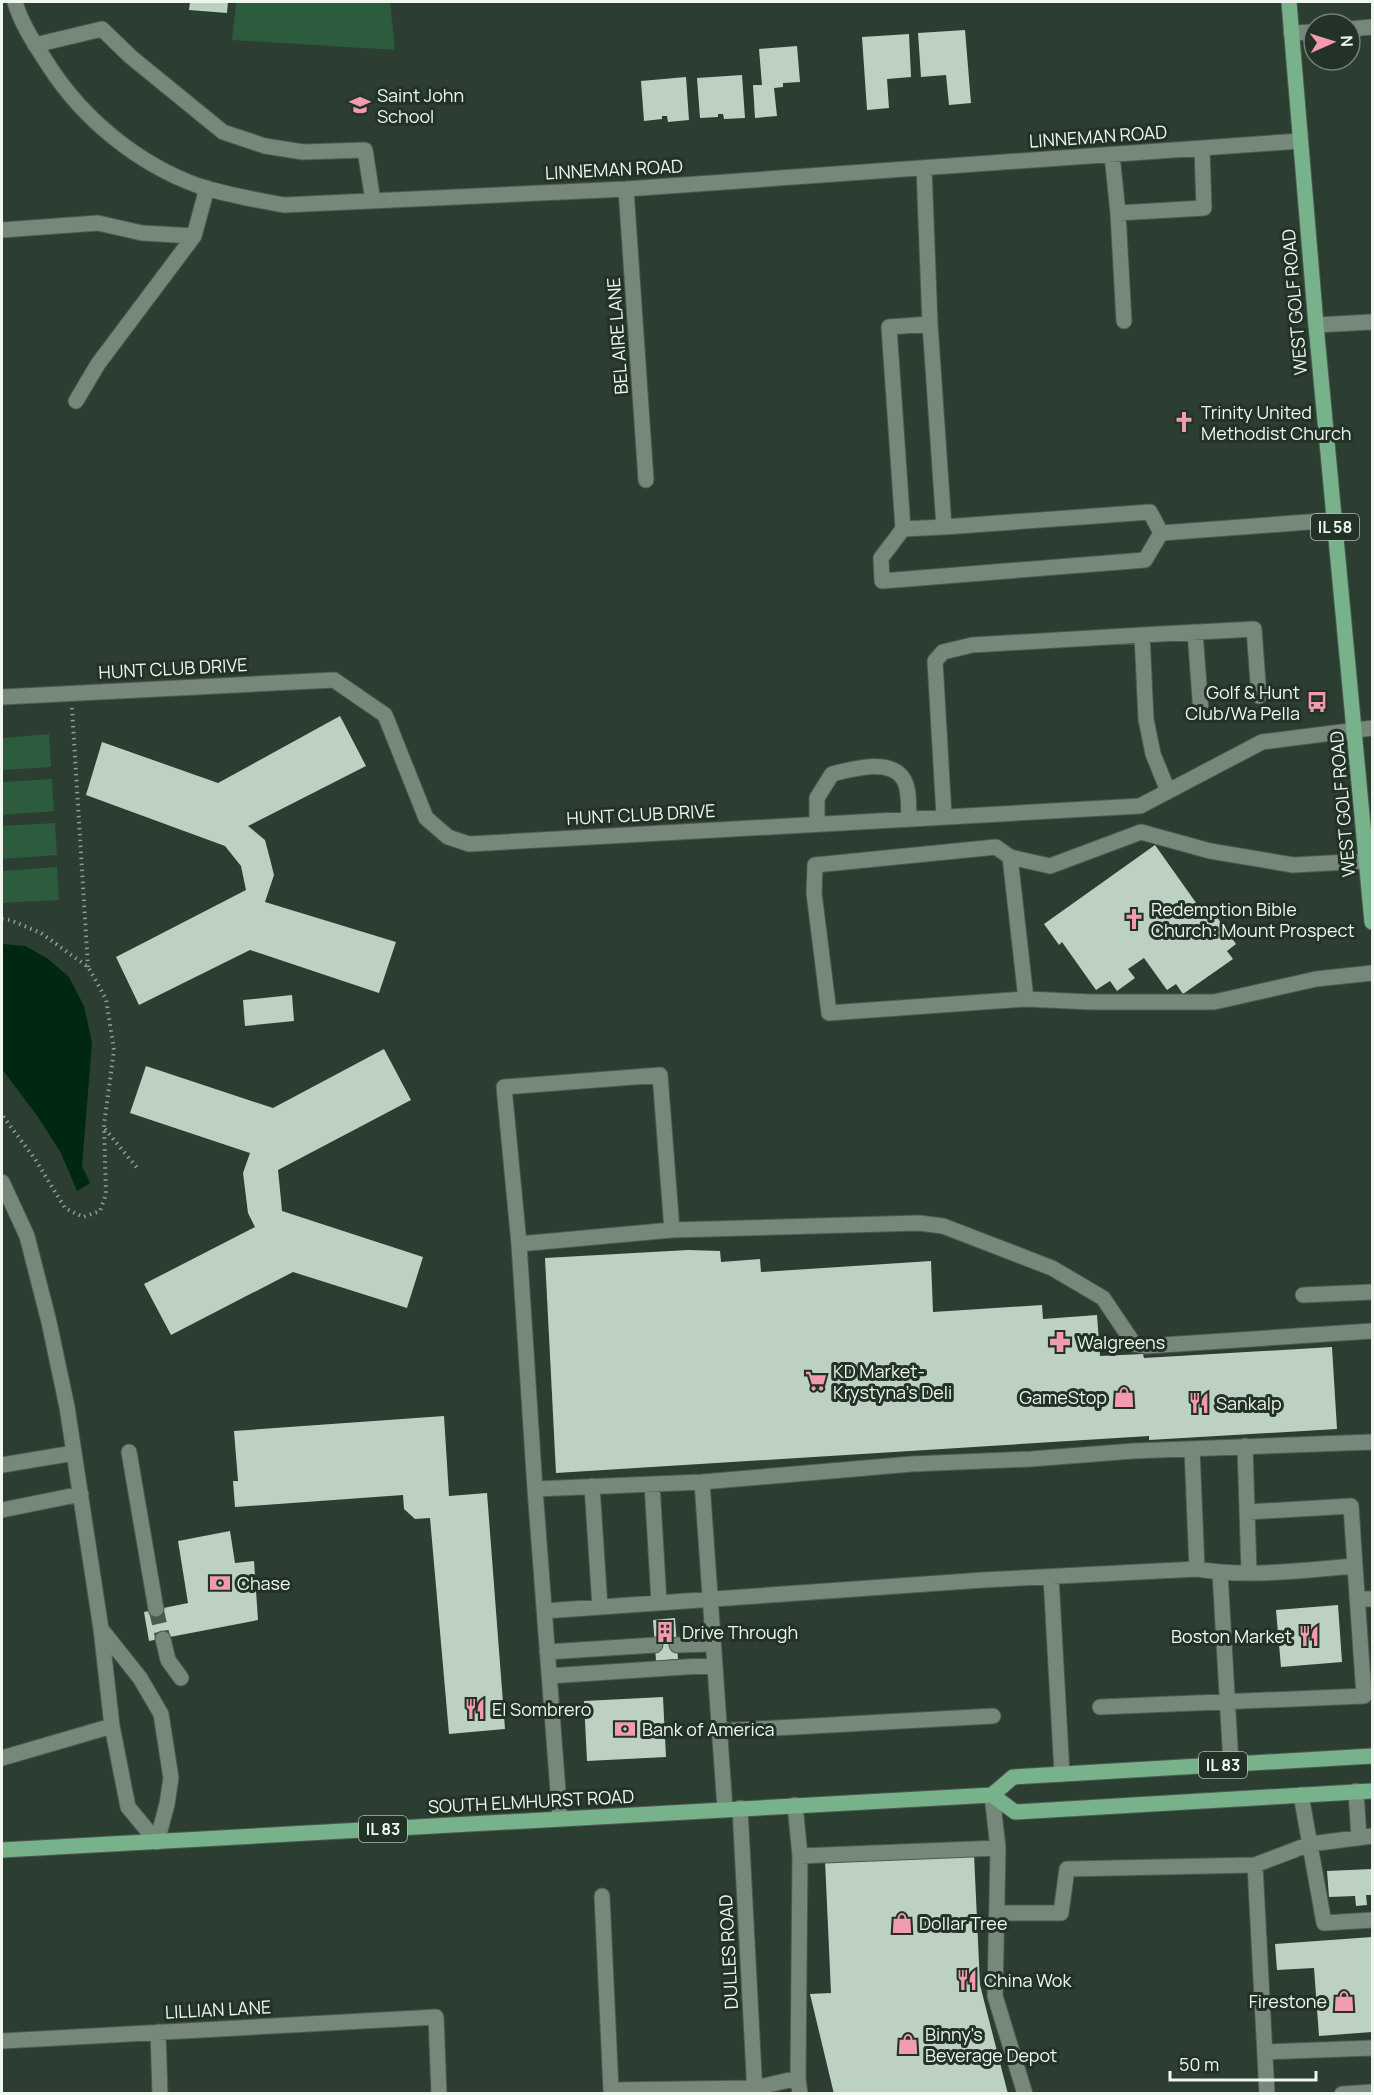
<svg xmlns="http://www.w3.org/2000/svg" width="1374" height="2095" font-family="Manrope,sans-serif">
<rect width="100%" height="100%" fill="#2c3d31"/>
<!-- green -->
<path fill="#2c5c3d" d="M236,2h154l5,48 -163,-10z
M49,734l2,33 -49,3v-32z
M52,779l2,32 -52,4v-33z
M55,823l2,32 -55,4v-33z
M57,867l2,33 -57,3v-32z"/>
<!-- water -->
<path fill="#002811" d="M2,944l23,2 22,12 22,19 15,29 8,37 -10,123 8,17 -13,8 -16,-38 -23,-36 -36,-48z"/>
<!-- building -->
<path fill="#bdd1c2" d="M190,2h38l-1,11 -38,-3z
M965,30l6,73 -22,2 -3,-30 -25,2 -3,-44z
M909,34l2,43 -24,2 2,29 -22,2 -5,-73z
M797,46l3,36 -17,1v4l-9,1 3,28 -22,2 -2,-33h9l-3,-36z
M742,75l3,43 -21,1 -1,-5h-5v3l-18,1 -3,-40z
M686,77l3,43 -21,2 -1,-6h-5v3l-18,2 -3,-40z
M340,716l26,50 -118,60 17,14 5,19 4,16 -9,27 131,40 -17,51 -129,-43 -111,55 -23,-48 130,-67 -5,-24 -16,-20 -139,-51 16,-53 116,41z
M1155,845l49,69 7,-5 25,35 -9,7 6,8 -50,35 -7,-10 -9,6 -23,-32 -16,11 7,9 -18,13 -7,-10 -14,9 -34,-48 -3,3 -15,-21z
M292,995l2,26 -49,5 -2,-26z
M384,1049l27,51 -133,70 2,20 2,21 141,46 -16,51 -114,-36 -122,63 -27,-51 111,-57 -7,-14 -5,-40 7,-20 -120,-40 16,-47 127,42z
M688,1250l32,1 1,11 39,-3 1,13 170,-11 2,51 109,-7 1,14 54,-4 3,41 43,-2 1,4 188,-11 5,82 -188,11v-4l-593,37 -11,-215z
M444,1416l5,80 38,-3 18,236 -56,5 -19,-216 -15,1 -11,-10 -1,-14 -168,12 -2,-26h5l-4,-50z
M230,1531l5,32 19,-2 4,59 -109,21 -5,-29 44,-9 -10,-62z
M1338,1605l4,57 -61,5 -5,-57z
M675,1618l3,41 -22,2 -3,-41z
M663,1697l3,60 -79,4 -3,-60z
M974,1854l6,131 28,109h-174l-24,-100 21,-1 -6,-133z
M1372,1869v26h-6l1,10 -11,1 -1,-10 -26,1 -2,-26z
M1372,1937v95l-53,4 -5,-68 -37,2 -2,-26z"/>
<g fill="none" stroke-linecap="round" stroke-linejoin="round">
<!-- minor-tunnel -->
<path stroke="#49594e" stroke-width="15" stroke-dasharray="15 8" stroke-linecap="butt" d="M156,1609l7,30"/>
<defs>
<path id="minor" d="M15,2c6,22 21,44 34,64 35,54 89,98 150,120 28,9 57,14 85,19l342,-16 674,-48
M1350,29l22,-2
M1291,33l23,-1
M35,45l67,-16 29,28 92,75 42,14 38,6 62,-2 8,51
M1112,155l6,58 86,-5 -2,-60
M924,168l6,156 -41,3 14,202 -22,29 1,23 263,-21 16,-27
M626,189l20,291
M1118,213l6,108
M2,230l96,-7 44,10 52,3
M930,324l14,203 206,-15 11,21
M1316,325l56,-3
M76,401l22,-37 96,-128 13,-48
M903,529l41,-2
M1161,533l174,-13
M1195,632l6,80
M2,697l332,-17 51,35 41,103 22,19 21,7 671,-38 122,-64 110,-14
M1168,791l-15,-37 -7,-35 -4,-84 112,-6 5,67
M944,816l-9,-155 8,-9 29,-7 170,-10
M817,823v-25l15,-24c20,-5 59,-17 72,6 6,11 4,26 5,38
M1010,857l16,142
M1367,861l-74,4 -83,-14 -69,-19 -91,34 -40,-9 -14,-10 -181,18 -1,28 15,120 197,-14 65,3h123l102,-23 56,-6
M2,1182l25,54 22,86 18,85 34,222 11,97 16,81 29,35
M672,1230l247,-7 24,3 109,42 51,30 31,46 13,2 225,-15
M519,1244l-15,-157 156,-12 12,155 -153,14 16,245
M1303,1295l69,-3
M1245,1446l4,127
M1192,1449l5,120
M129,1452l27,157
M2,1465l72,-12
M702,1482l23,327
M652,1484l7,118
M592,1486l8,121
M2,1510l79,-16
M1220,1573l11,191
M1051,1577l11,197
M1357,1599h15
M544,1611l439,-31 214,-11c51,9 106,1 158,-3l-4,-60 -104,6
M101,1629l39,49 21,36 10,64 -4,26 -10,38
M163,1639l5,21 13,18
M677,1645l36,-1
M547,1652l108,-7
M549,1676l166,-11
M1100,1707l264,-11 -9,-130
M720,1731l273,-15
M2,1758l110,-32
M1356,1791l3,47
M992,1795l6,53 -3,148 30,98
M1301,1795l23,128 48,-3
M795,1805l5,51 -2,222 2,16
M740,1808l15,286
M560,1818l-25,-329 167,-7 210,-18 119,-5 102,-8 239,-9
M800,1856l198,-8
M1255,1865l55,-21 62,-8
M602,1896l9,194 144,-2 43,-10
M997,1913h64l6,-44 188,-4 12,229
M158,2032l2,62
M2,2041l434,-24 3,77
M1265,2052l107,-4
M1342,2094l30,-2"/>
<path id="major" d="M1289,2l27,323 56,597
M992,1795l23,17 357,-21
M2,1850l990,-55 21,-18 359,-21"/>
</defs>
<!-- minor casing -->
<use href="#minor" stroke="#4c5a51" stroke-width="17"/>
<!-- major casing -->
<use href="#major" stroke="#4c5a51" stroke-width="17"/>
<!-- path -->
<path stroke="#909e94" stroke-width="4" stroke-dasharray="1.5 4.5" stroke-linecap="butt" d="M72,708l16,259
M2,919l8,1 31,13 47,34 18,32 8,51 -10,75 2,69 -6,17 -17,6 -18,-9 -30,-49 -33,-44
M105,1129l33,40"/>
<!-- minor -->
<use href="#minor" stroke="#76887a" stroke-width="15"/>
<!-- major -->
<use href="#major" stroke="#78b28a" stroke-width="15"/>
</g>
<!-- icons -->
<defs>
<symbol id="school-bare" viewBox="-9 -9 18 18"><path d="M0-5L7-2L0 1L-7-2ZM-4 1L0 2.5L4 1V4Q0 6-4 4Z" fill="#f29ab0" stroke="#223227" stroke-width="2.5" paint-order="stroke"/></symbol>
<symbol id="church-bare" viewBox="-9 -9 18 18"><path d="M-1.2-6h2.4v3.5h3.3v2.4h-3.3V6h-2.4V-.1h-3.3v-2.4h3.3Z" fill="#f29ab0" stroke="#223227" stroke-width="2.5" paint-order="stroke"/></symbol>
<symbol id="bus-bare" viewBox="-9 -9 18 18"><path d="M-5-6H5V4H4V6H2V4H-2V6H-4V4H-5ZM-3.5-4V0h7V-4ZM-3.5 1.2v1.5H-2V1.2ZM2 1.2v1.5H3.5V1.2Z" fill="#f29ab0" stroke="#223227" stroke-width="2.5" paint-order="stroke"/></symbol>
<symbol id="pharmacy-bare" viewBox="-9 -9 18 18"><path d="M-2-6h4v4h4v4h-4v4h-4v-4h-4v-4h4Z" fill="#f29ab0" stroke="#223227" stroke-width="2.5" paint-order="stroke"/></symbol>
<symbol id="supermarket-bare" viewBox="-9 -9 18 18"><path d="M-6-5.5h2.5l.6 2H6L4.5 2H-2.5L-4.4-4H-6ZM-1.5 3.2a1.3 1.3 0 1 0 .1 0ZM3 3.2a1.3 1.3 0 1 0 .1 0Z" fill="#f29ab0" stroke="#223227" stroke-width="2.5" paint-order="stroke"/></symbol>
<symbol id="shop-bare" viewBox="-9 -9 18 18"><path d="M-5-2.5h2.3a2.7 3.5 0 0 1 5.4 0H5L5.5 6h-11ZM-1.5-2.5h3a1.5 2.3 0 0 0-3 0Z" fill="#f29ab0" stroke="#223227" stroke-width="2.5" paint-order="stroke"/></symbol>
<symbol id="restaurant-bare" viewBox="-9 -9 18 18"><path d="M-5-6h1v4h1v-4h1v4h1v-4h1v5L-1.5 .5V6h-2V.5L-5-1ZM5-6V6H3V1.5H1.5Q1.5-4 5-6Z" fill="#f29ab0" stroke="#223227" stroke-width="2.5" paint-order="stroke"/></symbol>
<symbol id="bank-bare" viewBox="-9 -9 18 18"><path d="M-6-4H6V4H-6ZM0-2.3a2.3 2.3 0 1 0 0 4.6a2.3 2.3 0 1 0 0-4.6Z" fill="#f29ab0" stroke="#223227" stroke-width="2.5" paint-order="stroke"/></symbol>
<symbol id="building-bare" viewBox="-9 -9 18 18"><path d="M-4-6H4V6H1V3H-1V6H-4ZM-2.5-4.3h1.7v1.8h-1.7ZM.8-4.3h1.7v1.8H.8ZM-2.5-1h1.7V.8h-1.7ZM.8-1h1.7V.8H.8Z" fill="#f29ab0" stroke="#223227" stroke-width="2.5" paint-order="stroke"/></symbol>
</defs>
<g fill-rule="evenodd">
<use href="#school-bare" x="345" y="90" width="30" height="30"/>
<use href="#church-bare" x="1169" y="407" width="30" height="30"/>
<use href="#bus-bare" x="1302" y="687" width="30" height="30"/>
<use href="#church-bare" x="1119" y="904" width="30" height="30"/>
<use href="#pharmacy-bare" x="1045" y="1327" width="30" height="30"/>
<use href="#supermarket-bare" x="801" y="1366" width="30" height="30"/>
<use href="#shop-bare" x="1109" y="1382" width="30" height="30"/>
<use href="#restaurant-bare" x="1184" y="1388" width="30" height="30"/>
<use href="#bank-bare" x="205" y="1568" width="30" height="30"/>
<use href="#building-bare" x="650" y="1617" width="30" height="30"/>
<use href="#restaurant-bare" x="1294" y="1621" width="30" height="30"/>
<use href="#restaurant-bare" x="460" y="1694" width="30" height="30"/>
<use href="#bank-bare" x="610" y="1714" width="30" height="30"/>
<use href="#shop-bare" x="887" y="1908" width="30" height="30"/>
<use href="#restaurant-bare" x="952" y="1965" width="30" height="30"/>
<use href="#shop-bare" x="1329" y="1986" width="30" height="30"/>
<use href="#shop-bare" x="893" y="2029" width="30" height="30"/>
</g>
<g text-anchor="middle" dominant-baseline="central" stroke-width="6" stroke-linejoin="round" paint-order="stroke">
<!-- shield labels -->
<g fill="#223227" stroke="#b0bcb4" stroke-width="1.5">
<rect x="1311" y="514" width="48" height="26" rx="4.5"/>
<rect x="1199" y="1752" width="48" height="26" rx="4.5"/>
<rect x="359" y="1816" width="48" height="26" rx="4.5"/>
</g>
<g font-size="16" font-weight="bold" fill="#edf7f0">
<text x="1335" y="527">IL 58</text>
<text x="1223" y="1765">IL 83</text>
<text x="383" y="1829">IL 83</text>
</g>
<!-- poi labels -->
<g font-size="18" fill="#edf7f0" stroke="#223227" text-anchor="start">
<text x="377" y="95">Saint John<tspan x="377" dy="21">School</tspan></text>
<text x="1201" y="412">Trinity United<tspan x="1201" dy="21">Methodist Church</tspan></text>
<text x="1300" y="692" text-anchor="end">Golf &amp; Hunt<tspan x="1300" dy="21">Club/Wa Pella</tspan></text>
<text x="1151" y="909">Redemption Bible<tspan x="1151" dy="21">Church: Mount Prospect</tspan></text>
<text x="1077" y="1342">Walgreens</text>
<text x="833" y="1371">KD Market-<tspan x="833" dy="21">Krystyna's Deli</tspan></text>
<text x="1107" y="1397" text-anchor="end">GameStop</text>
<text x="1216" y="1403">Sankalp</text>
<text x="237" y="1583">Chase</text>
<text x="682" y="1632">Drive Through</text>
<text x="1292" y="1636" text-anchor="end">Boston Market</text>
<text x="492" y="1709">El Sombrero</text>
<text x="642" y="1729">Bank of America</text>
<text x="919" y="1923">Dollar Tree</text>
<text x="984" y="1980">China Wok</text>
<text x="1327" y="2001" text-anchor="end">Firestone</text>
<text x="925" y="2034">Binny's<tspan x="925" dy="21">Beverage Depot</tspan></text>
</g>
<!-- street labels -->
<g font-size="18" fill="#edf7f0" stroke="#223227">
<text transform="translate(1098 136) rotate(-4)">LINNEMAN ROAD</text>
<text transform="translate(614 169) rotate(-3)">LINNEMAN ROAD</text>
<text transform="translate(1294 302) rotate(-95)">WEST GOLF ROAD</text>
<text transform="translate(617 336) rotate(-94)">BEL AIRE LANE</text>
<text transform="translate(173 668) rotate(-3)">HUNT CLUB DRIVE</text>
<text transform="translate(1342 804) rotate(-95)">WEST GOLF ROAD</text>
<text transform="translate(641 814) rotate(-3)">HUNT CLUB DRIVE</text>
<text transform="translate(531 1801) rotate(-3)">SOUTH ELMHURST ROAD</text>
<text transform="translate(728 1952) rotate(-93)">DULLES ROAD</text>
<text transform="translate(218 2009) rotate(-3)">LILLIAN LANE</text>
</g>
</g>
<!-- border -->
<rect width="1374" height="2095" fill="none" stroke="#edf7f0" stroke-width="6"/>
<!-- north arrow -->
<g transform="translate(1332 42) rotate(87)"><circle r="28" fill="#223227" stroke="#738177" stroke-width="1.5"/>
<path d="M0-4.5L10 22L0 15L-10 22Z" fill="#f29ab0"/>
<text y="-9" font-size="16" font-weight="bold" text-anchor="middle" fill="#edf7f0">N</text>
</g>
<!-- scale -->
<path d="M1170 2071v9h146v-9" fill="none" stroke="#edf7f0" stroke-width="3"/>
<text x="1179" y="2071" font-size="18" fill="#edf7f0" stroke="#223227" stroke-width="4.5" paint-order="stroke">50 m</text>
</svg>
